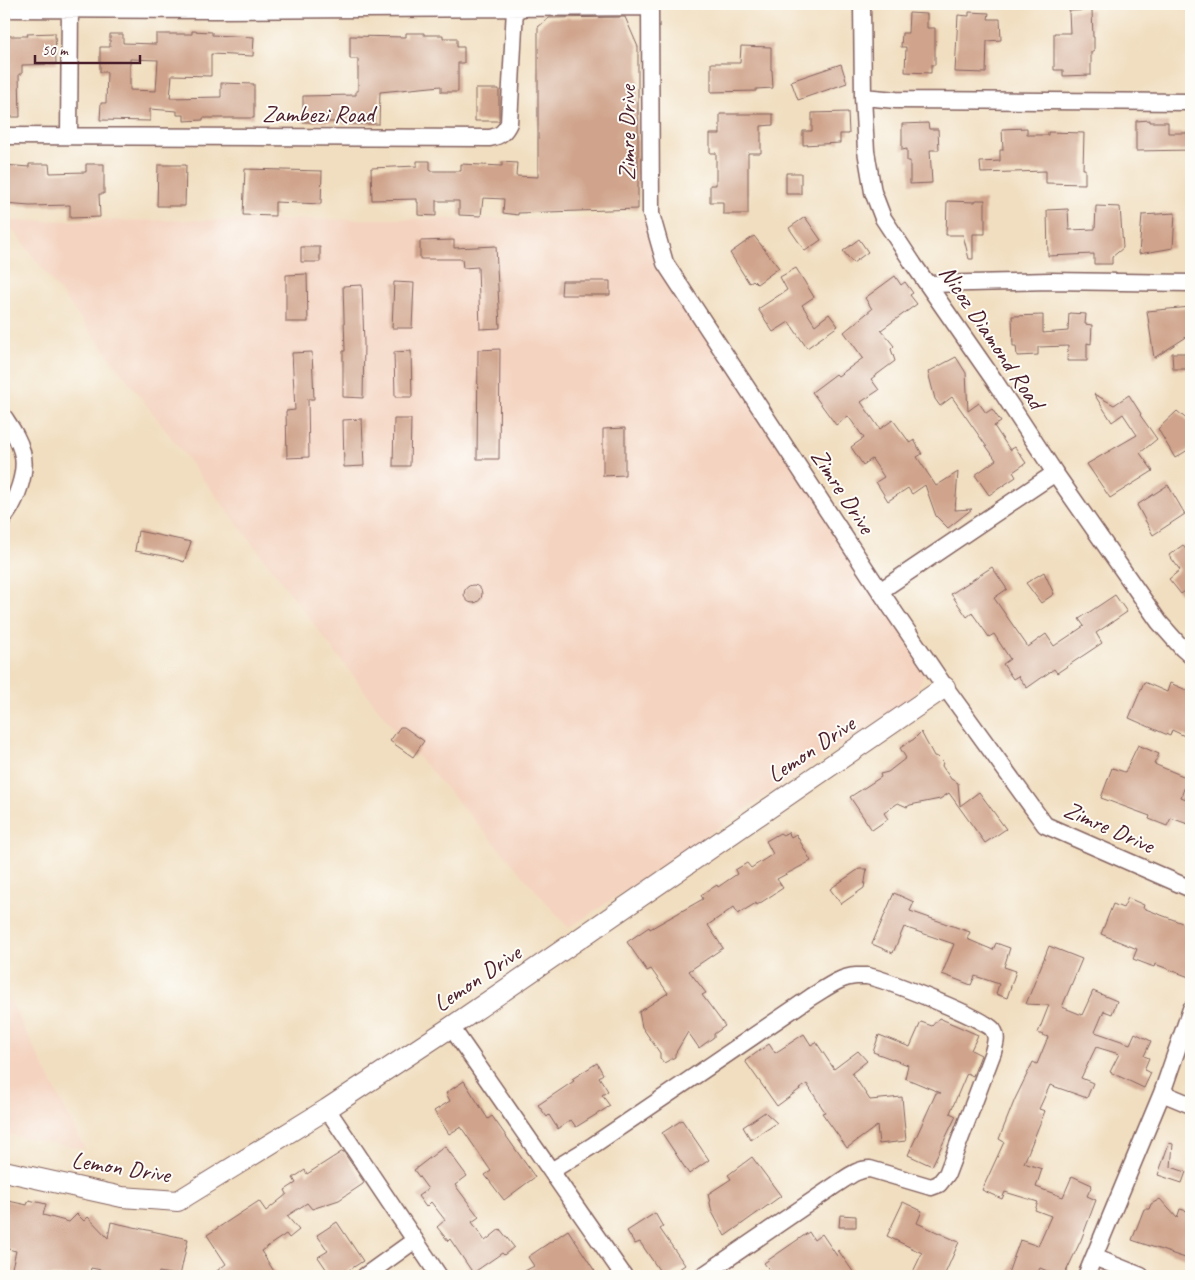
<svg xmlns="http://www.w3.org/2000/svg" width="1195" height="1280" font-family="Caveat,sans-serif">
<rect width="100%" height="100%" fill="#fdfcf7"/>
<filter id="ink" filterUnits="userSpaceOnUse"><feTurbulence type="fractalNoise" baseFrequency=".02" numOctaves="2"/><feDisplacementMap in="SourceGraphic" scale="10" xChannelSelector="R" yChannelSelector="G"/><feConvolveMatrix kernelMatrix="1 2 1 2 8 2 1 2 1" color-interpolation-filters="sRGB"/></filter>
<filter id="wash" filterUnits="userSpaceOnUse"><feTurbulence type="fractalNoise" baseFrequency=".0096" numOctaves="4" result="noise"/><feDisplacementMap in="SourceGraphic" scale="20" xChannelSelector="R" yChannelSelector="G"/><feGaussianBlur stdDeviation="1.12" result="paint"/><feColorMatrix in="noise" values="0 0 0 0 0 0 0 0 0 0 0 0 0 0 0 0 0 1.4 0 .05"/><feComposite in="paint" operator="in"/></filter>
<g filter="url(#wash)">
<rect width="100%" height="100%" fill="#f1dec0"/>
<!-- built -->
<path fill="#f4d3c0" d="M652,218l7,41 273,398 -18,39 -345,232 -176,-200 -387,-507z
M4,988l81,161 -81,-15z"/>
<g id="blocks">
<!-- building -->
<path fill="#d0a48c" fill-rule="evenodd" d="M1092,10l1,27h1v15h-3v23l-28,1v-6h-9v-37h16l-1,-22z
M969,12l20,1 -1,6h12l1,21 -14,1 -1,32 -31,-1 3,-57 11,1z
M909,13l18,1v14h8v37h-4v8l-26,-1 1,-25h-5l1,-14h6z
M625,17l13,30v162l-120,4v2l-15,-2 1,-14 -21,-1 -2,18 -22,-1v-14h-23v15l-18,-1v-13h-1v-3l-45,1 -1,-32 46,-2v-5h13v10h31v-7l41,2v-4l15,1 -1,13 22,1v-150l11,-9z
M192,31l20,1v3l42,2 -1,19 -42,-2v22l-39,-1 -2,23 51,-1v-14l33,1v34h-51v2l-19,1v-6h-7v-4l-27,-2v12l-50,-1 1,-17h5l1,-31h-7v-25h10v-13h13v9l33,1v-10h36zM130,59l28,1 -2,31 -26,-1z
M55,33l1,31 -34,1v9h-3l1,43h-16v-81h24l-1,-2z
M406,33h18v2h19v3h14v9h7v16h-6v29h-17v-6l-61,6 -1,32h-36v-2h-40v-26l53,-1v-4h2v-32h-8v-23l56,1z
M741,46l30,1v23h1l1,18 -17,1v2l-45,1v-29h29z
M841,64l6,19 -49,17 -7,-19z
M475,89h24v32h-24z
M848,112l1,22h-9v9l-37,2v-14h9v-18z
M720,114h53v11l-12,1v27h-13v61h-25v-12h-13v-17h6v-32h-6v-19h10z
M1150,120v2h18v11h23v17l-55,1v-30z
M928,123l1,6h9l1,21h-9l2,33 -22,1v-23h-3v-12l-5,1v-26z
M1027,128v7h21v-3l36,1 -1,36h2v15l-39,-1v-12l-65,2 -1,-11 20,-1v-11h3l-1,-21z
M29,164h20l1,9 36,-1v-8h18v30h-5l1,23 -30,1v-13l-40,1 -26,-2v-39l25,2z
M158,165h28l-1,41h-28z
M245,169l77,2 -1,33 -46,-2v14l-32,-1z
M786,173h15v21h-15z
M976,200h9v34h-12v25h-4l-6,-24h-17l1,-34 28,1z
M1096,206l24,1 3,41 -11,9v7h-18v-10l-46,2 -1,-46 21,-1 1,21 26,-1z
M1175,213l-2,35 -34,6 3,-39z
M805,217l16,23 -16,11 -16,-23z
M754,236l25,32 -22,16 -4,-4 -4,3 -19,-30z
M859,239l9,13 -15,11 -10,-12z
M454,240v8l42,-2 4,82 -20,1 -2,-62 -15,1 -1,-9h-42v-18z
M301,247h19v15h-19z
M796,268l18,29 -12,8 13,20 14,-11 9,12 -31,22 -18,-26 -16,10 -15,-23 29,-19 -7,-13z
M307,274l1,48h-22v-47z
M895,276l6,9 4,-3 8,11 -3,2 7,9 -36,26 13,16 -3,3 4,12 -24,18 8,11 -18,12 19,27 13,-9 17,23 4,-3 8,14 -5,3 19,29 22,-14 -3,38 17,-1 -24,19 -12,-12 -11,-31 -13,9 -4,-6 -20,13 -12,-19 8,-5 -12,-18 -9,6 -12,-18 13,-9 -16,-22 -12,9 -24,-33 24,-18 2,2 25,-18 -19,-26 28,-23 -7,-11z
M562,281h48v14h-49z
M394,282l20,1 -2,45h-20z
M362,285l2,59 -1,54 -20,-1v-46h2l-2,-65z
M1191,307v27l-37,24 -7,-47z
M1069,313l17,1 -1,10 7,1 -1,19 -4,-1v18h-20l1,-15 -30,1v8l-21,1 -1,-10h-3l-1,-30 31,-1v18l25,-2z
M500,349l-1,110h-22l1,-109z
M411,351l1,46h-17l-1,-45z
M312,352l2,47h-6l1,58 -22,1 -1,-47 9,-1 -3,-57z
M1172,353h19v16h-18z
M956,357l10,16 2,38 11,-8 7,10 6,-4 9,13 -7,4 16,24 5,-3 11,16 -13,9 3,5 -27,18 -14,-20 21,-15 -44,-63 -12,9 -5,-7 -7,-27z
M1094,394l20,11 15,-10 12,19 -1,1 17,24 -17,14 13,18 -43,27 -23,-34 50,-29 -14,-21 -11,8z
M1177,411l14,12v25l-16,10 -17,-29z
M362,419l2,47 -20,1 -1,-47z
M394,419h17l-1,47h-17z
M625,428v47l-22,1v-47z
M1168,485l17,29 -32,21 -16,-30z
M138,531l53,11 -7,20 -19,-6 -30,-5z
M1183,545l8,11v31l-10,7 -12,-15 11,-9 -11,-15z
M992,567l15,22 -13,9 34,49 18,-13 8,12 30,-20 -5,-7 36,-24 12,17 -31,21 6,10 -45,30 -3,-4 -27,19 -9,-12 -5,3 -10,-15 7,-5 -16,-25 -5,3 -17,-24 -5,4 -16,-23z
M1044,572l10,22 -13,9 -15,-20z
M464 594a9 9 0 1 1 18 0a9 9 0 1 1-18 0Z
M1144,682l23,10 3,-9 21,9v47l-19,-9 -2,6 -41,-18z
M400,727h4l20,14 -11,16 -23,-16z
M921,732l13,24 4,1 5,5 -1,4 9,13 7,4 2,23 19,-14 27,37 -21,14 -36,-50 -9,6 -30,6 -3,2 -9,-4 -14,10 4,6 -16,11 -22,-33 31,-20 -1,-3 8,-2 18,-14 -6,-10 14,-9z
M1138,745l21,9 -5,10 34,14 -7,19 10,4v15l-3,8 -17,-6 -4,8 -18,-7 1,-3 -49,-18 11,-30 13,4z
M788,832l3,5 5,-3 15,27 -34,18 6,9 -26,17 -1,-2 -18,11 -4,-7 -26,18 15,23 -34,23 17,22 -4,2 23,31 -11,8v3l-15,11 -11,-16 -13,22v3l-11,6 -4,-5v-5l-18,-26 -3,-15 29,-19 -17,-24 -4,2 -20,-29 22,-15 1,2 53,-30 -2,-4 16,-10 1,2 19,-13 -2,-4 12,-7 4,5 22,-14 -7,-13 14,-8 3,2z
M859,869h8l-3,19 -23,16 -11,-15z
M894,893l20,9 -4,9 60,21 -3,7 26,11 3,-7 14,5 -6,19 12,4 -9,27 -11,-4 3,-10 -24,-8 -4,9 -29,-11 12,-30 -50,-17 -11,26 -21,-9z
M1128,898l16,7 -1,3 39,15 9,8v40l-2,6 -34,-13 -1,3 -21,-8 4,-10 -36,-15 12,-30 10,4z
M1049,946l33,13 -20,48 20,8 11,-24 24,10 -5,13 -8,-3 -9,21 35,12 5,-11 16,8 -7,15 5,2 -5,12 7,3 -7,15 -34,-16 9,-18 -23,-7 -15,31 12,5 -6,15 -37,-13 -11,24 6,2 -21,52 18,6 -6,18 27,10 9,-21 20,9 -5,11 9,4 -15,40 -17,36h-5l-19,-8 -4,8h-29l13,-36 18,6 13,-30 -16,-6 3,-8 -33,-10 -3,7 -20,-9 22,-48 -5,-3 16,-40 18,-37 4,2 11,-27 -10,-4 11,-28 -23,-1z
M939,1018l39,17 -7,15 10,5 -8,21 -6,-3 -17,40 6,3 -24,50 -24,-11 28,-62h5l-36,-15 3,-13 -35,-13 6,-17 31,12 11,-25 11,4z
M804,1034l7,11 5,-3 18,27 24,-18 9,10 -15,12 18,27 32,-3 4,44 -27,3 -2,-18 -30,22 -25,-35 3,-1 -18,-28 -30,22 -32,-45 24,-17 6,9z
M597,1063l6,11 -4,3 9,14 -6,4 8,11 -34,21 -5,-7 -13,9 -9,-14 -2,2 -9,-12 36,-24 -2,-2z
M464,1081l24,38 4,-3 43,61 -31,23 -19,-25 6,-4 -30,-44 -12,7 -15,-23 16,-10 -4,-8z
M765,1112l12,11 -26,17 -8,-13z
M682,1120l27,40 -20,14 -27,-41z
M1169,1143l4,1 -2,23 15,5 -4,11 -24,-8z
M445,1146l22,30 -12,9 24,32 -7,5 13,19 15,-12 14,18 -10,8 -2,-2 -29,20 -23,-34 -2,2 -11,-14 8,-7 -14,-18 -5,5 -8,-11 10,-7 -14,-19z
M343,1151l21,31 -1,2 -24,16 -27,9 -5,-6 -20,13 12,14 -10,8 -3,-4 -25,17 16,25h-67l16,-12 -19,-29 52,-34 7,10 21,-17 -2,-4 11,-7 -3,-5 12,-8 2,4z
M752,1157l29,39 -56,40 -13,-24 -4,-18 23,-15 -3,-4z
M1160,1199l17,19 3,-9 11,3v48l-59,-20 12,-31h5l2,-5z
M4,1200l23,5 2,-5 17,4 -3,11 26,7 8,-8 7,7 4,-4 20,21 3,-16 77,17 -8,37 -21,-4 -1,4h-14l-11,-2 -1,2 -41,-8 -2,8h-60l-18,-4 5,-21 -12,-3z
M903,1202l19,9 -5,12 42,19 -15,34h-33l11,-23 -35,-17z
M655,1213l8,14 -3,2 25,36 -16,11h-6l-23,-34 -5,2 -8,-13z
M840,1215l16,1v11h-17z
M337,1222l26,39 -23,15h-9l-13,-19 10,-6 -11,-16z
M568,1230l30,46h-82l18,-10 -6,-9z
M809,1232l5,8 8,-6 15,22 1,-6 18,26h-82l-10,-13z"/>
</g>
</g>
<g filter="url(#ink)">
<use href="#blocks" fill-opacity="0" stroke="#84625f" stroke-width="1"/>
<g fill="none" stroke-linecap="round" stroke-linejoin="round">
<defs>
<path id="minor" d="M650,4l1,210 14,49 215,328 65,96 100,138 146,64
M862,4l1,93 3,54 7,41 10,26 31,47 80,115 61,93 104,149 23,26 9,8
M4,9l210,1 436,-3
M863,97l33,3 295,2
M4,136l486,2c10,-2 15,-6 19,-15l6,-115
M69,136l1,-132
M928,284l122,-3 141,2
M4,417c7,11 15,22 18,35 6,19 -6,50 -18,65
M880,591l175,-118
M451,1027l173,249
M1162,1093l29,12
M327,1109l112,167
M551,1171l41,-25 219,-149c14,-8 28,-20 45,-21 3,0 8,0 11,0 17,3 120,43 126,54 5,7 2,14 0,22l-46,122 -8,10 -8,3 -61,-18c-13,0 -22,8 -33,15l-135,92
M1094,1257l47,19
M365,1276l50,-36
M1086,1276l76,-183 29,-84"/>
<path id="tertiary" d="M4,1171l118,26 56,4 149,-92 124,-82 494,-340"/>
</defs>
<!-- minor casing -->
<use href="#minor" stroke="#84625f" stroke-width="19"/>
<!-- tertiary casing -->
<use href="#tertiary" stroke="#84625f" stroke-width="22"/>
<!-- minor -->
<use href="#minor" stroke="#fff" stroke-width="16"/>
<!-- tertiary -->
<use href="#tertiary" stroke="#fff" stroke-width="20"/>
</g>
</g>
<g text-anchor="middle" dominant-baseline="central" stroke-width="4" stroke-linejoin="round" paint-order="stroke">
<!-- street labels -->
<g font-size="24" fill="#4a1f2b" stroke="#fdfcf7">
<text x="318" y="114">Zambezi Road</text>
<text transform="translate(627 133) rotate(-90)">Zimre Drive</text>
<text transform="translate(992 337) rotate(56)">Nicoz Diamond Road</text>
<text transform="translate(843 491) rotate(57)">Zimre Drive</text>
<text transform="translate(811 749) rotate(-34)">Lemon Drive</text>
<text transform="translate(1109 827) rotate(24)">Zimre Drive</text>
<text transform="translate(477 978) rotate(-34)">Lemon Drive</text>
<text transform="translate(121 1167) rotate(9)">Lemon Drive</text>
</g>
</g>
<!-- margin -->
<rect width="1195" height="1280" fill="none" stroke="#fdfcf7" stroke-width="20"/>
<!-- scale -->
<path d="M35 55v8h105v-8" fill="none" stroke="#4a1f2b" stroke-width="2.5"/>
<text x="42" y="55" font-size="15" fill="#4a1f2b" stroke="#fdfcf7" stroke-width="4" paint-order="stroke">50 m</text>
</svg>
